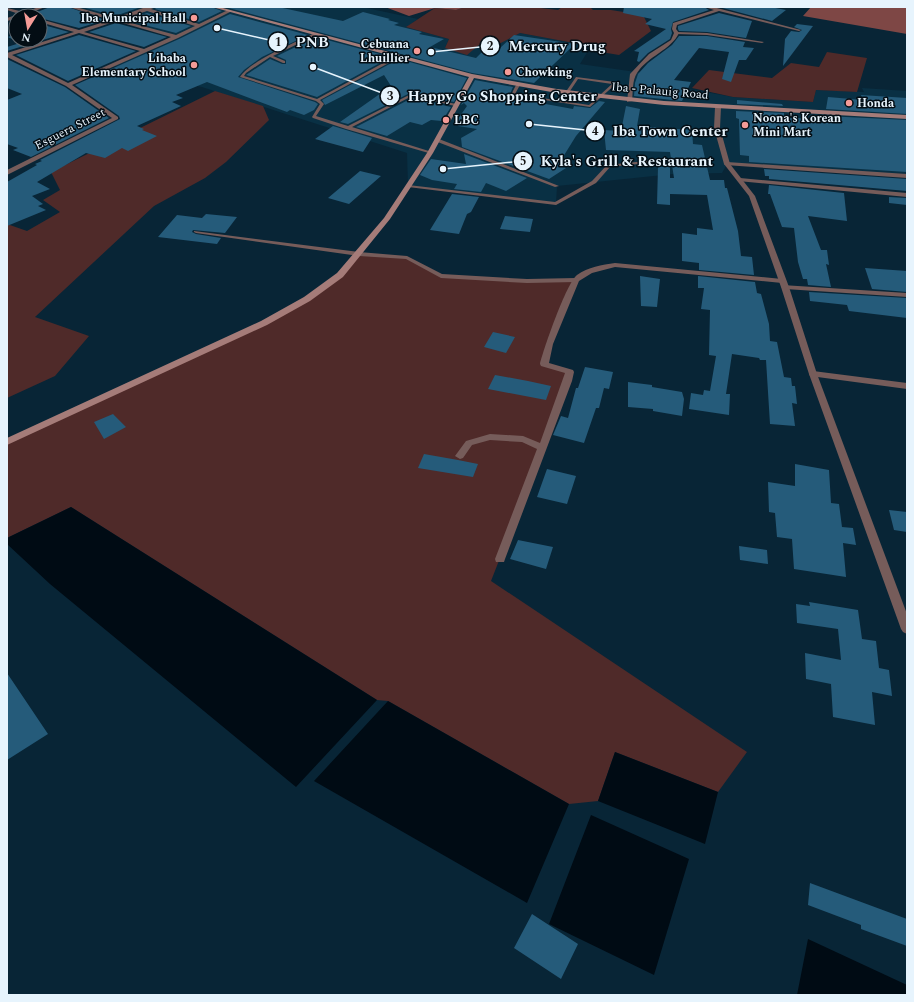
<svg xmlns="http://www.w3.org/2000/svg" width="914" height="1002" font-family="Spectral,serif">
<rect width="100%" height="100%" fill="#082536"/>
<!-- built -->
<path fill="#093044" d="M71,7h291l56,12 -11,8 42,12 -4,9 54,-4 21,-11 71,13 -11,18 70,10 5,9 78,14 80,5 3,-12 48,2 -2,-4 45,3v83l-180,-10 -5,9 -49,1 -116,12 -1,18 -148,-18 -1,-33 -205,-66 -34,-7 -45,-15 -17,3 70,-30z"/>
<!-- green -->
<path fill="#4f2a29" d="M465,7h76l-1,1 18,2 4,-3h28l3,3h18l32,5 8,16 -32,24 -30,-5 1,-4 -70,-13 -21,11 -20,1 -12,10 -22,-7 4,-9 -43,-12 29,-19 21,2z
M827,52l40,6 -10,34 -41,-2 -3,12 -80,-5 -41,-9 17,-18 63,8 19,-15 28,4z
M215,91l48,15 6,14 -43,42 -21,16 -51,28 -119,111 54,19 -34,40 -48,22v-174l20,7 33,-19 -17,-12 17,-10 -9,-18z
M359,254l48,4 34,18 86,5 49,-1 -32,84 26,8 -27,76 -52,133 256,171 -29,40 -103,-40 -17,49 -29,3 -181,-103 -11,-1 -306,-193 -64,31v-96l257,-119 76,-48z"/>
<!-- forest -->
<path fill="#7e4745" d="M385,7h80l-9,3 -21,-2 -26,8z
M811,7h96v27l-104,-18z"/>
<!-- water -->
<path fill="#000b14" d="M71,507l306,193 -81,87 -246,-203 -43,-40v-6z
M388,701l181,103 -42,99 -213,-122z
M615,752l103,40 -13,52 -107,-43z
M591,815l98,44 -35,116 -105,-51z
M808,939l99,46v10h-110z"/>
<!-- building -->
<path fill="#255b7a" d="M50,7h18l37,13 -26,8 -39,-10v-2h-13z
M82,7h59l-26,9z
M157,7h54l11,4 -23,11 -44,-13z
M225,7h53l65,14 20,-9 27,7 -2,1 11,3 -5,2 28,7 -3,2 25,5 -14,8 46,11 13,-13 11,3 14,-13 61,9 -41,39 -62,-10z
M624,7h80l5,3 -36,12 -2,7 1,4 -2,6 -22,14 -9,9 -2,-1 2,-9 -5,-1 32,-22 -21,-5 7,-5 -29,-6z
M719,7h51l16,3 -14,11z
M147,13l44,13 -15,7 -51,-13z
M719,13l33,8 -6,17 -39,-6 -28,-1 -1,-2v-3z
M230,14l78,21 -46,22 -18,13 -6,7 77,25 3,2 -4,6 -10,5 -14,-5 -3,2 -80,-30 -31,13 7,3 -11,4 9,4 -44,20 7,3 -2,1 15,6 -29,15 -6,-3 -17,10 -19,-5 -49,29 13,7 -18,7 11,8 -5,2 8,4 -39,16v-44l30,-17 -2,-1 7,-3 -2,-1 80,-41 -1,-3 -44,-31 104,-46z
M116,23l51,14 -23,10 -55,-15z
M40,24l29,8 -62,19v-4l13,-4 -12,-6 8,-3 -6,-2 6,-2v10h24z
M797,24l16,2 -30,40 2,-27 6,-8 8,1 3,-2 -8,-3z
M79,35l57,16 -68,30 -52,-26z
M679,36h28l38,6 -2,5 11,1 -8,12h-7l-8,22 -9,-3 7,-27 -30,-4 -25,32 17,2 -9,19 -48,-5 1,-13 3,-9 10,-11 24,-18z
M316,37l75,20 -74,40 -71,-22 24,-16 12,5h4v-4l-9,-4z
M7,59l58,28 44,31 -78,39 -18,-7 5,-2 -11,-4v-44l15,-6 -15,-6z
M399,59l68,19 -13,24 -44,-9 -62,31 -8,-2 51,-36 -7,-11 -59,30 -3,-5z
M475,80l38,7 -3,7 1,2 30,5 -1,2 33,6 1,-3 16,2 9,-7 6,1 -29,34 -18,29 8,3 -17,11 -87,-32 -1,-9 16,-9 -19,-3 1,-2 -4,-1 12,-17 -3,-3 -3,2z
M861,95l46,3v16l-81,-5 2,-12 35,3z
M412,98l39,9 -9,14 -11,-1 -9,5 -12,-3 -23,14 -31,-9z
M737,100l45,4 1,2 -46,-2z
M626,106l14,3 -3,17 55,4 1,14 9,1 8,35h14l1,8h2l11,43 3,25 11,1 2,18 -55,-5v-7l-17,-2v-28l15,2v-7l16,2 -6,-35 -37,-1v11l-13,-1 1,-37h12v11h4l-4,-26 -64,-2 -2,-20 17,1z
M736,111l48,2v4l41,3 1,-4 81,4v52l-158,-10v-6l-9,-1 -1,-36 -3,-1z
M333,126l39,12 -9,14 -48,-13z
M464,154l63,24 -21,13 -20,-8 -5,9 -27,-3 3,-5 -25,-4 -12,-5 11,-16 35,5z
M764,169l143,10v12l-138,-12v-3h-4z
M360,171l21,5 -32,28 -21,-6z
M769,185l75,8 3,28 -39,-5 13,34h6l2,15 -3,-1 5,23 -23,-2 -1,-6h-4l-5,-17 -4,-34 -12,-1 -12,-33h-2z
M452,194l27,3 -8,15 -4,2 -8,20 -29,-4z
M889,197l18,1v7l-18,-2z
M206,214l31,3 -12,16 -32,-3 -1,2 4,2 25,4 -4,6 -59,-7 19,-22 25,3z
M505,216l28,3 -3,13 -30,-3z
M865,268l42,3v21l-35,-3z
M640,276l20,3 -3,28 -16,-1z
M698,276l57,6 2,11 4,1 8,30 1,17 7,1 7,35 7,1 1,8h3l2,18 -5,-1 3,23 -25,-2 -4,-64h-6l-1,-2 -27,-4 -6,40h4l-1,21 -40,-6 2,-16 12,2 1,-5 6,1 6,-35 -7,-1 1,-45 -9,-1 3,-21h-6z
M809,292l98,6v20l-58,-7 -2,-6 -37,-4z
M493,332l22,5 -9,16 -22,-6z
M585,367l28,5 -4,17 -5,-1 -5,20h-3l-12,35 -31,-8 8,-19 7,2 8,-30h2z
M495,375l33,6 23,5 -5,14 -58,-11z
M628,382l24,3v2l30,5 2,7 -2,17 -29,-5v-2l-25,-2z
M113,414l13,13 -22,12 -10,-17z
M424,454l34,6 20,4 -5,13 -55,-9z
M795,464l34,6 2,33 8,1 3,23 11,1 3,17 -13,-2 3,34 -52,-8 -2,-30 -15,-2 -2,-24 -6,-1 -1,-30 27,4z
M547,469l29,7 -9,28 -30,-7z
M889,510l18,2v20l-13,-2z
M518,540l35,7 -7,22 -36,-10z
M739,546l28,4 1,14 -28,-4z
M809,602l49,8 4,29 14,2 3,27 10,2 3,26 -20,-4 3,33 -42,-8 -2,-33 -25,-5 -1,-26 36,7 -3,-31 -41,-6 -1,-19 14,2z
M7,673l41,61 -41,26z
M810,883l97,36v27l-46,-17v-4l-53,-20z
M532,914l46,30 -17,35 -47,-31z"/>
<g fill="none" stroke-linecap="round" stroke-linejoin="round">
<!-- service -->
<path fill="#765c5a" fill-rule="evenodd" d="M677,32l30,1 57,9 -2,1 -55,-8 -31,-1z
M315,33l3,1 -45,22 12,5v2h-2l-13,-6 -24,16 -2,3 73,23 81,-44h2v2l-80,43 4,4 -8,12 32,10 63,-32 45,10 1,1 -2,1 -43,-10 -60,31 80,25v2l-86,-25 -33,-11 -1,-1 8,-13 -4,-3 -76,-24c10,-16 56,-35 75,-44z
M576,77l39,5 2,1 -27,24 -79,-12 5,-10 2,-1 2,1 -5,9 74,11 23,-21 -34,-5 -10,15h-2l-1,-1z
M435,139h4l120,47 -4,1 -120,-46z
M665,159l2,1v1l-57,6 -14,16 -40,22 -148,-18 -2,-1 2,-1 147,17 37,-21 15,-16z
M194,231l165,21 48,4 35,18 85,5 49,-1 3,2 -3,2 -49,1 -86,-5 -35,-19 -47,-3 -163,-23 -2,-1z"/>
<!-- minor -->
<path fill="#765c5a" fill-rule="evenodd" d="M69,7h7l39,11 28,-10 13,-1 -5,2 48,15 29,-14 4,1 -54,27 -106,47 46,32v2l-111,56v-5l105,-52 -46,-32 -59,-29v-4l67,-21 -34,-10v-3l39,11 31,-10zM147,11l48,15 -19,9 -56,-15zM116,21l55,16 -27,12 -60,-17zM79,33l61,18 -72,32 -56,-28z
M705,7h8l88,23 -2,1 -80,-20 -42,14 -1,4 3,4c-8,17 -31,23 -42,40 -5,7 -4,20 -5,28l-5,1 3,-28 19,-20 22,-14 3,-7 -2,-4 1,-6 41,-13z
M727,162l180,12v4l-182,-13 -1,-1z
M740,178l167,15v4l-169,-16 -1,-1z
M615,263l167,16 4,2 -4,2 -167,-16 -23,6 -13,8 -26,63 -4,19 24,7 1,2 -2,9 -67,178 -1,3h-8l-1,-3 42,-110 -15,-7 -32,-2 -18,5 -9,13 -3,1 -5,-3 11,-15 24,-7 33,2 17,7 25,-70 -24,-7 -1,-2c4,-16 26,-80 37,-89 11,-8 25,-10 38,-12z
M782,285l125,8v4l-122,-8 -4,-2z
M813,371l94,12v6l-97,-13 -1,-2 1,-2z"/>
<!-- tertiary -->
<path fill="#765c5a" fill-rule="evenodd" d="M39,7h6l-22,9h-7v3l-9,2v-3l12,-4 -12,-4v-2l17,4z
M718,105l3,2 -1,21 10,36 25,32 34,91 28,87 90,240v20l-4,-2 -2,-3 -92,-255 -28,-87 -32,-91 -25,-32 -10,-36 1,-21z"/>
<!-- secondary -->
<path fill="#a57c79" fill-rule="evenodd" d="M212,7h7l253,67 85,15 107,12 243,14v4l-243,-14 -107,-12 -83,-15 -41,75 -43,66 -47,58 -33,24 -43,24 -260,120v-7l254,-117 43,-24 33,-24 47,-55 43,-65 42,-76z"/>
</g>
<!-- markers -->
<g fill="#f59b97" stroke="#030d14" stroke-width="1.5">
<circle cx="194" cy="18" r="4"/>
<circle cx="417" cy="51" r="4"/>
<circle cx="194" cy="65" r="4"/>
<circle cx="508" cy="72" r="4"/>
<circle cx="849" cy="103" r="4"/>
<circle cx="446" cy="120" r="4"/>
<circle cx="745" cy="125" r="4"/>
</g>
<g text-anchor="middle" dominant-baseline="central" stroke-width="3" stroke-linejoin="round" paint-order="stroke">
<!-- far-poi labels -->
<g font-size="12" font-weight="bold" fill="#e7f4fd" stroke="#030d14" text-anchor="start">
<text x="186" y="18" text-anchor="end">Iba Municipal Hall</text>
<text x="409" y="44" text-anchor="end">Cebuana<tspan x="409" dy="14">Lhuillier</tspan></text>
<text x="186" y="58" text-anchor="end">Libaba<tspan x="186" dy="14">Elementary School</tspan></text>
<text x="516" y="72">Chowking</text>
<text x="857" y="103">Honda</text>
<text x="753" y="118">Noona's Korean<tspan x="753" dy="14">Mini Mart</tspan></text>
<text x="454" y="120">LBC</text>
</g>
<!-- far-street labels -->
<g font-size="12" fill="#e7f4fd" stroke="#030d14">
<text transform="translate(660 91) rotate(5)">Iba - Palauig Road</text>
<text transform="translate(70 129) rotate(-27)">Esguera Street</text>
</g>
</g>
<!-- callouts -->
<path fill="none" stroke="#e7f4fd" stroke-width="1.5" d="M217 28L278 42M431 52L490 46M313 67L390 96M529 124L595 131M443 169L523 161"/>
<g fill="#e7f4fd" stroke="#030d14" stroke-width="1.5">
<circle cx="217" cy="28" r="4"/>
<circle cx="431" cy="52" r="4"/>
<circle cx="313" cy="67" r="4"/>
<circle cx="529" cy="124" r="4"/>
<circle cx="443" cy="169" r="4"/>
<circle cx="278" cy="42" r="10"/>
<circle cx="490" cy="46" r="10"/>
<circle cx="390" cy="96" r="10"/>
<circle cx="595" cy="131" r="10"/>
<circle cx="523" cy="161" r="10"/>
</g>
<g font-size="12" text-anchor="middle" font-weight="bold" fill="#111">
<text x="278" y="46">1</text>
<text x="490" y="50">2</text>
<text x="390" y="100">3</text>
<text x="595" y="135">4</text>
<text x="523" y="165">5</text>
</g>
<g font-size="15" text-anchor="middle" font-weight="bold" fill="#e7f4fd" stroke="#030d14" stroke-width="3" stroke-linejoin="round" paint-order="stroke">
<text x="312" y="47">PNB</text>
<text x="557" y="51">Mercury Drug</text>
<text x="502" y="101">Happy Go Shopping Center</text>
<text x="670" y="136">Iba Town Center</text>
<text x="627" y="166">Kyla's Grill &amp; Restaurant</text>
</g>
<!-- border -->
<rect width="914" height="1002" fill="none" stroke="#e7f4fd" stroke-width="16"/>
<!-- north arrow -->
<g transform="translate(28 28) rotate(191)"><circle r="19" fill="#030d14" stroke="#5e6971"/>
<path d="M0-3L7 15L0 10L-7 15Z" fill="#f59b97"/>
<text y="-6" font-size="11" font-weight="bold" text-anchor="middle" fill="#e7f4fd">N</text>
</g>
</svg>
